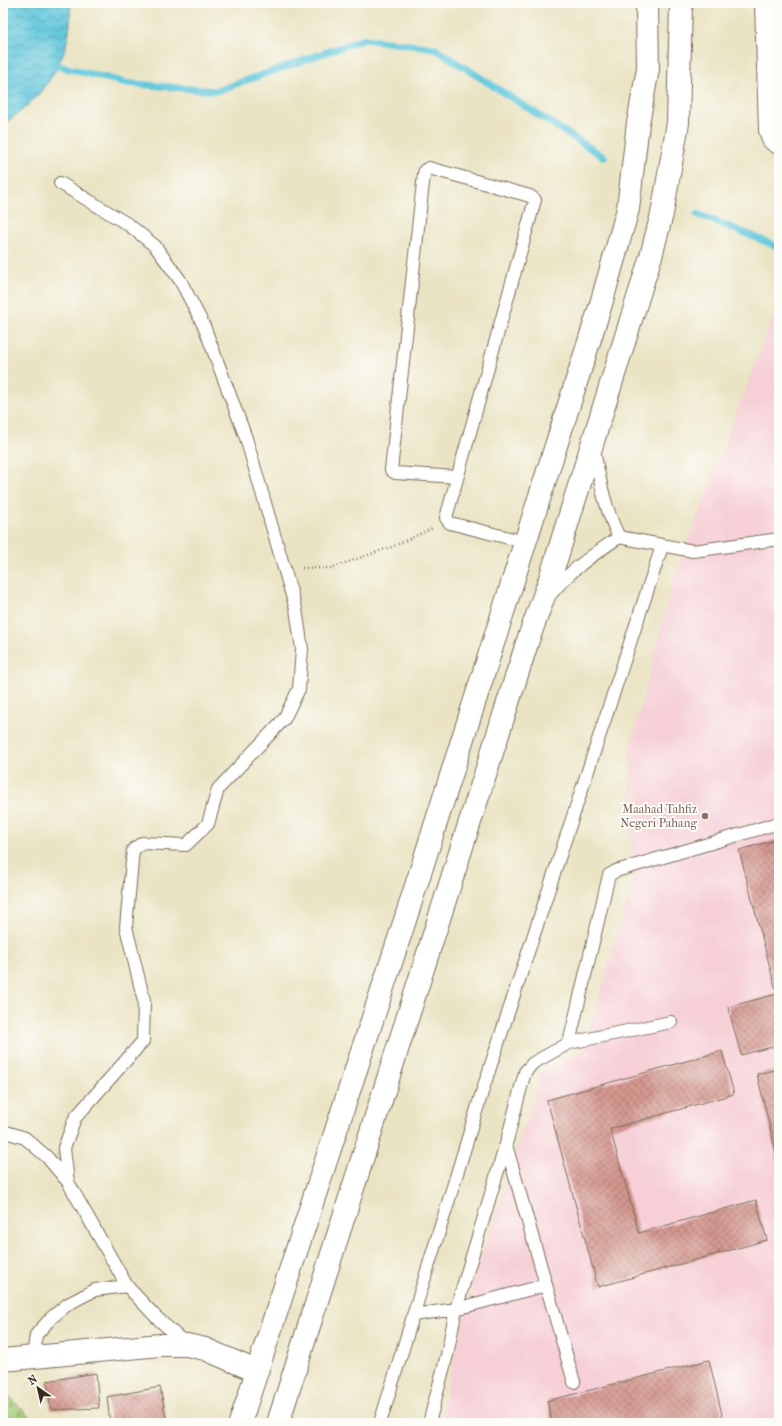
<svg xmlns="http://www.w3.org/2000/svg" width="782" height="1426" font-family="'IM FELL French Canon',serif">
<defs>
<pattern id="cemetery-stones" width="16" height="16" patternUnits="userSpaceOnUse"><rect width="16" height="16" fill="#a5cc77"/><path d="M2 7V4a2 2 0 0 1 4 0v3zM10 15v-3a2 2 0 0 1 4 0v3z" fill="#8faf66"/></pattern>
<pattern id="water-waves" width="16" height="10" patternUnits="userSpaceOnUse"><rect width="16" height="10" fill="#60c7dc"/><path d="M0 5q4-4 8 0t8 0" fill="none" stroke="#50a2b2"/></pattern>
<pattern id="building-cross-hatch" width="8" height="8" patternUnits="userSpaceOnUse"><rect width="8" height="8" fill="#d49890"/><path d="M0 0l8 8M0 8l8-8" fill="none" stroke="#ad7c75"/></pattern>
</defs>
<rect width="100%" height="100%" fill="#fdfcf7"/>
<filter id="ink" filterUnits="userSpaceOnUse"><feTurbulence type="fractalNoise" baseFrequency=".025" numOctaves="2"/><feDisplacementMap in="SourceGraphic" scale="8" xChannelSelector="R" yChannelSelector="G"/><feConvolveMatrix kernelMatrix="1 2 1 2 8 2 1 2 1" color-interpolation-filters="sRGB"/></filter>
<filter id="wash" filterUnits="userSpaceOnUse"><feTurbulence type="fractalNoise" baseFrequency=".012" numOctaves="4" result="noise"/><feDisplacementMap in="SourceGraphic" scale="16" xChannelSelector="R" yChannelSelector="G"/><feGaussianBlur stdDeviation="0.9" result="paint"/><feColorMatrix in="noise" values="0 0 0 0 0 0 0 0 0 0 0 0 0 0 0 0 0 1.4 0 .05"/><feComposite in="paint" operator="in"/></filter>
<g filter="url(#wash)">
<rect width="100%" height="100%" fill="#eae4c4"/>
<!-- built -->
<path fill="#f6cfd7" d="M776,308h3v1115h-340l32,-135 71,-216 42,-23 49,-169 -4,-128 44,-171z"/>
<!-- cemetery -->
<path fill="url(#cemetery-stones)" stroke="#707b4a" d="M3,1390l33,33h-33z"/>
<!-- water -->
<path fill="url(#water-waves)" stroke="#4e787d" d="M3,3h67c0,9 1,19 -1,28 -5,39 -34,73 -66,93z"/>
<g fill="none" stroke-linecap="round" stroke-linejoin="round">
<!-- stream -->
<path stroke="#60c7dc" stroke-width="7" d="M53,60l5,6 68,17 90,8 148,-52 70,9 170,109
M697,214l82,33"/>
</g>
<g id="blocks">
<!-- building -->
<path fill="url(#building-cross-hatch)" d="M779,839v206l-38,10 -13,-48 49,-13 -38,-144z
M722,1051l12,43 -124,35 29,104 117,-33 11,40 -169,47 -51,-187z
M779,1069v92h-1l-21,-87z
M709,1360l15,63h-172l-5,-22z
M96,1373l3,35 -48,2 -4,-29z
M160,1387l7,36h-57l-3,-26z"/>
</g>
</g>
<g filter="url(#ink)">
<use href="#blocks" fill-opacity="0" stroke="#786b58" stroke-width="1"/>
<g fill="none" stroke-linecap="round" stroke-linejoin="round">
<defs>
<path id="lane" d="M60,183l69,42 26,21 25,34 24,46 42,112 50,171 6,40 -3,40 -15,30 -66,70 -10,35 -22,21 -44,-2 -9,7 -7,77 18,74 -1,40 -68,77 -11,30 4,34 59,104 29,31 31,28
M594,451c6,30 11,58 25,86
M457,477l-62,-4 -4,-3 33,-296 1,-4 4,-2 101,28 5,4 -89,318 4,5 75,19
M551,594c19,-24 42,-39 68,-57l74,14 86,-12
M569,1043l102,-21
M3,1131l22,7 22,19 21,25
M506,1145l68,237
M413,1315l43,-6 90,-24
M33,1356l3,-21 15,-17 17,-14 27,-14 32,-4
M380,1423l104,-337 178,-540
M429,1423l18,-68 9,-46 50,-165 19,-72 8,-9 36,-20 40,-168 7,-4 163,-48"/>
<path id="street" d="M766,3l4,127 3,9 6,4
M3,1360l157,-15h27l18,4 51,22"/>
<path id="highway" d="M240,1423l167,-509 194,-610 27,-95 10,-86 10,-54 -1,-66
M278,1423l250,-783 21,-58 102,-326 11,-42 16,-91 3,-120"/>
</defs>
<!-- lane casing -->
<use href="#lane" stroke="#786b58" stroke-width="14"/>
<!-- street casing -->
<use href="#street" stroke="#786b58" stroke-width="24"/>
<!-- highway casing -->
<use href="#highway" stroke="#786b58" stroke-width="24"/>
<!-- path -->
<path stroke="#786b58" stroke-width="2.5" stroke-dasharray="1 3" stroke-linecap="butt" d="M302,568h29l63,-22 39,-18"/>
<!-- lane -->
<use href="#lane" stroke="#fff" stroke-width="12"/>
<!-- street -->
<use href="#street" stroke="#fff" stroke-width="22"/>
<!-- highway -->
<use href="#highway" stroke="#fff" stroke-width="22"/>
</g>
</g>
<!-- markers -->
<circle fill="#8d6e63" stroke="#fdfcf7" stroke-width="1.5" cx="705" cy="816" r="4"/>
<g text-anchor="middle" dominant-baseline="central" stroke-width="4" stroke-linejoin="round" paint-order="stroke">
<!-- education labels -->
<g font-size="12" fill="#785e54" stroke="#fdfcf7" text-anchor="end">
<text x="697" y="809">Maahad Tahfiz<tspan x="697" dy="14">Negeri Pahang</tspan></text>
</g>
</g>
<!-- margin -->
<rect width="782" height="1426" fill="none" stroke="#fdfcf7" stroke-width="16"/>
<!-- north arrow -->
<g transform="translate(38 1388) rotate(326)" stroke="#fdfcf7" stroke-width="3" paint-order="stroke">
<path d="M0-3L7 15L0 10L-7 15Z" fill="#3b2a1e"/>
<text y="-6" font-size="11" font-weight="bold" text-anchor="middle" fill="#3b2a1e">N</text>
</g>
</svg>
